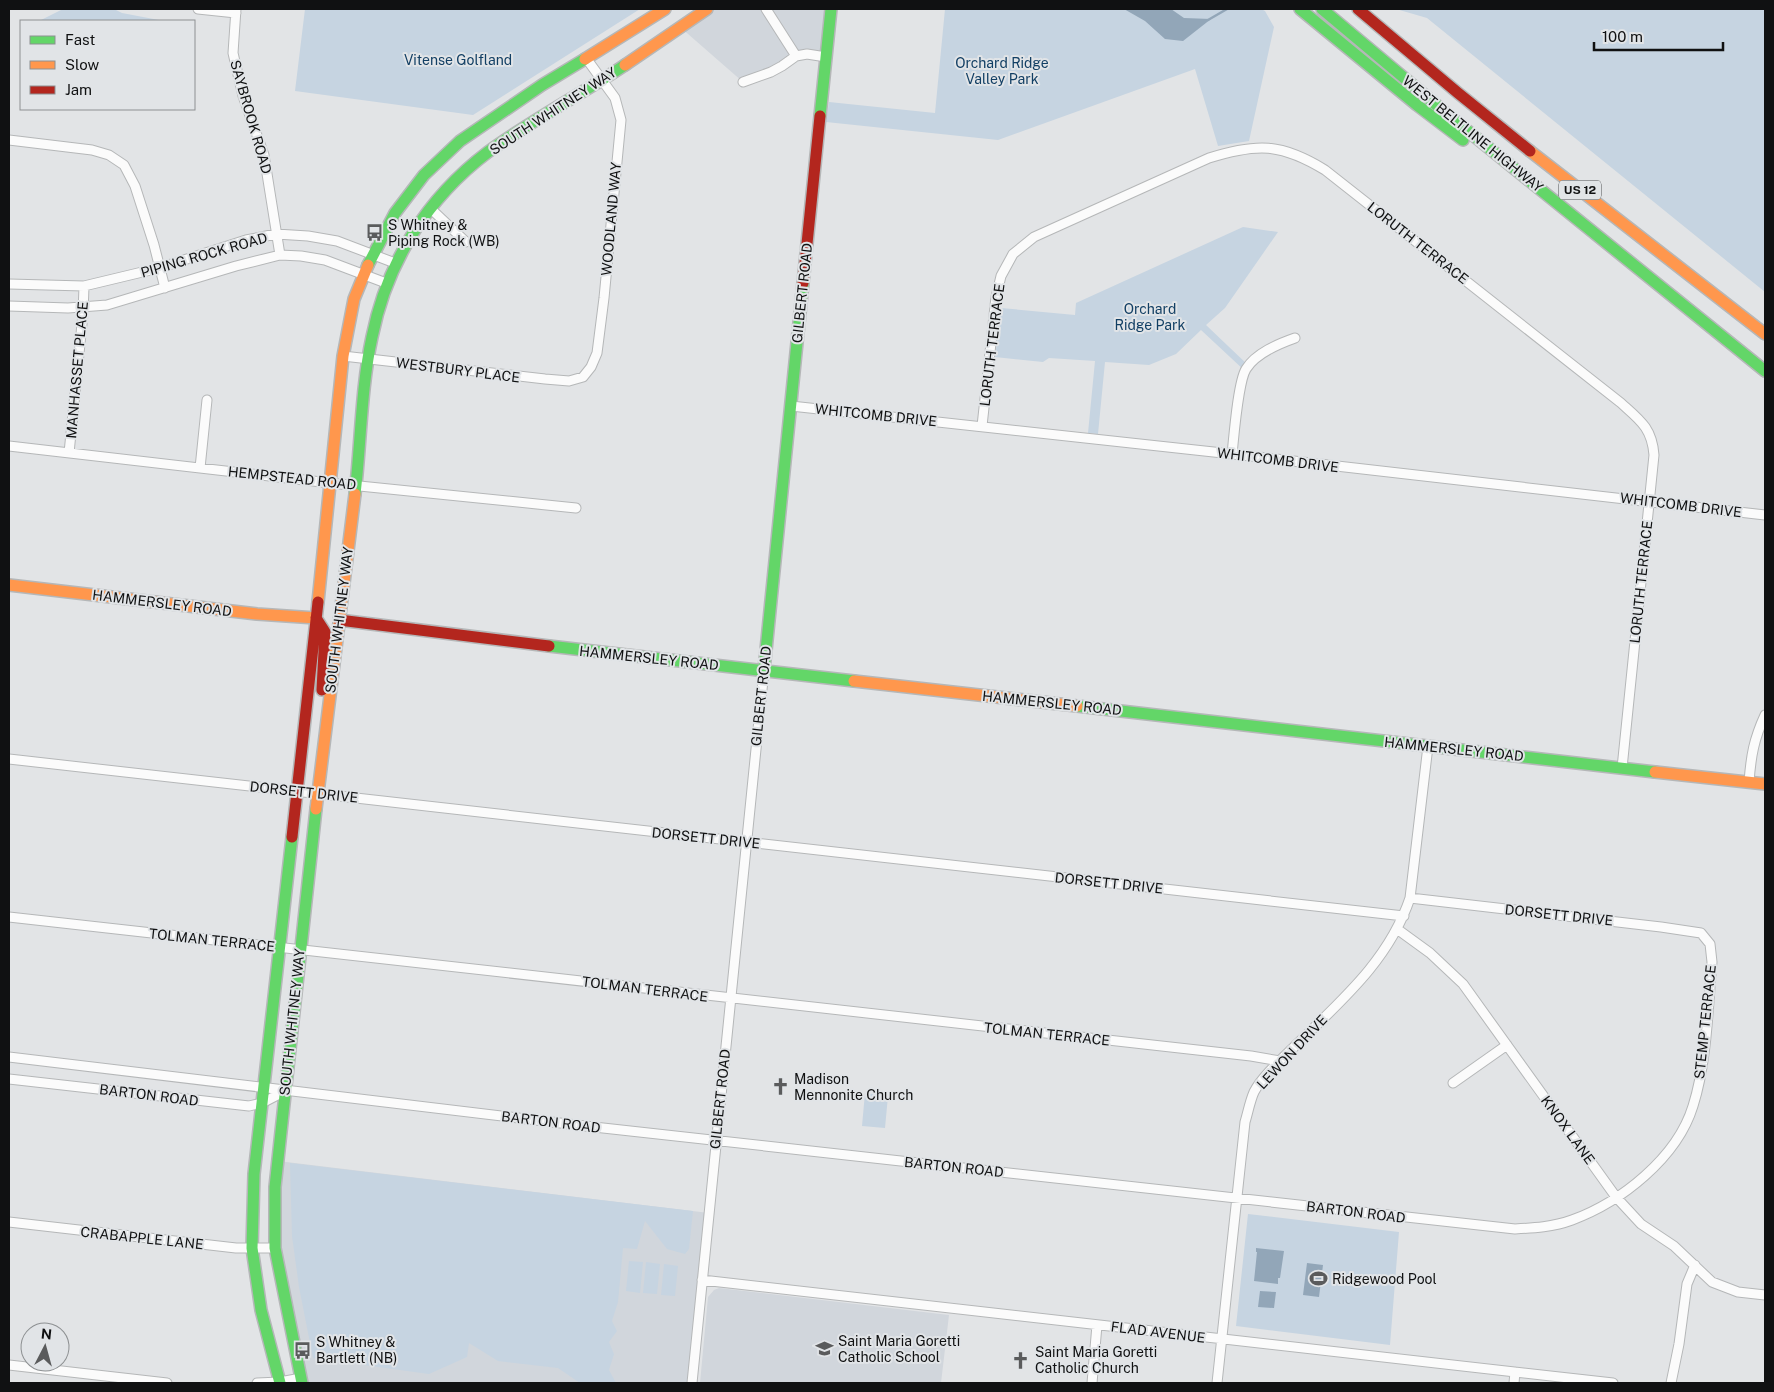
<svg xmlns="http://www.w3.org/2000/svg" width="1774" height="1392" font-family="'Public Sans',sans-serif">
<rect width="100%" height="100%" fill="#e2e4e6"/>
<!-- built -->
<path fill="#d1d6dc" d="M707,9h124l-5,48 -19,-3 -64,28 -63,-55z
M278,1161l431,52 -17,170h-390l-27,-135z
M719,1288l230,27 -8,68h-241l8,-86 6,-7z"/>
<!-- green -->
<path fill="#c6d4e1" d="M63,9h51l8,4 42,8h-125z
M305,9h335l-167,106 -178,-24z
M945,9h316l4,2 9,16 -25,114 -31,5 -23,-77 -197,71 -172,-18 3,-20 106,11z
M1396,9h369v283l-338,-274z
M1243,227l35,5 -53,76 -19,17 43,41 -4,5 -44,-41 -25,24 -27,11 -44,-3 -7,72 -10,-1 7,-72 -46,-3 -6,4 -48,-5 6,-49 74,7 1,-12z
M865,1093l23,3 -3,32 -23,-2z
M290,1163l403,48 -4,38 -4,5 -18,-5 -22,-28 -8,28 -14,-1 -5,54 -6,19 5,10 -8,11 5,12 -5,16 7,13h-36l-22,-15 -60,-7 -29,-18 -2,14 -38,17 -116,-16 -14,-71 -7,-51z
M1248,1214l151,18 -9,113 -154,-19z
M629,1261l14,1 -3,31 -14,-2z
M646,1262l14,2 -3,30 -14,-1z
M664,1264l14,2 -3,30 -14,-1z"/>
<!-- water -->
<path fill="#92a6b8" d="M1124,9h47l13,9 27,1 -28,22 -18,-2 -20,-18z
M1256,1248l28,3 -4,27h-2v6l-24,-3 3,-29h-1z
M1307,1263l16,2 -4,32 -16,-2z
M1260,1291l16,1 -2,16 -16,-1z"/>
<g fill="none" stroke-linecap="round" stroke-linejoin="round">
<!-- stream -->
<path stroke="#92a6b8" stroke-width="2.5" d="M1208,20l19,-11"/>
<defs>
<path id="street" d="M198,9l38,4
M236,9l-3,44 10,43 21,59 16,100
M766,9l30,47
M743,82l28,-10 11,-6 14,-10 11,-2 19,3
M9,140l83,10 17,5 15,10 11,21 19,59 11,43
M430,208l36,34
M9,284l75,2 75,-18 87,-28 30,-6 32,2 29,5 58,22
M9,306l59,2 39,-3 129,-39 44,-11 21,1 24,4 61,23
M343,356l202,23 24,2 14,-4 8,-10 6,-14 7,-55 17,-178 -6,-22 -29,-40
M791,406l441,48 533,61
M982,426l14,-129 5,-21 12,-22 21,-17 175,-79c48,-15 72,-15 116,12l296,233c19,17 31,25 33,52l-32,313
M9,446l321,37 246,25
M69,453l14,-139 1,-28
M1232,454c2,-18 6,-72 14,-85 10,-16 32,-25 49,-31
M200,468l7,-68
M9,759l1395,157
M1749,782c2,-27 5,-43 16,-67
M9,917l1242,139 29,5
M1397,929l33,24 33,31 153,213 25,27 33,22 38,36 26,10 27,3
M9,1057l576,69 930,103c19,-1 38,-2 57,-9 49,-18 105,-62 121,-114 14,-44 15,-98 19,-144l-2,-18 -9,-11 -40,-6 -251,-29
M9,1079l240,27 13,-3 23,-12
M1453,1083l54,-38
M9,1222l227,26h39
M702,1280l911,103
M9,1365l158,18
M257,1383l23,-1 21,-4
M692,1383l72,-713
M1092,1383l5,-58
M1217,1383l28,-261c3,-10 5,-21 9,-30 8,-16 30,-35 43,-48 45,-44 92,-84 113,-146l18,-152
M1514,1383l1,-11
M1671,1383l8,-39 8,-60 8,-19"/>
<path id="fast" d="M1300,9l117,96 46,35
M1322,9l136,114 307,248
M820,116l11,-107
M368,265l27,-52 29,-38 36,-34 82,-56 43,-26
M355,494c6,-52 6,-106 17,-157 15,-75 55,-139 116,-185 44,-32 92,-57 137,-87
M549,646l305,35
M764,670l39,-387
M1077,706l578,66
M280,1383l-19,-73 -9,-62 2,-74 38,-337
M302,1383l-27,-135v-61l41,-378"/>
<path id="slow" d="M585,59l80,-50
M625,65l82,-56
M1530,151l235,183
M9,585l248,29 59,4
M318,602l25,-246 11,-57 14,-34
M854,681l223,25
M1655,772l110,12
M316,809l39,-315"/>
<path id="jam" d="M1358,9l100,84 72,58
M803,283l17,-167
M316,618l9,14 -3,58
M339,620l210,26
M292,837l26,-235"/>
</defs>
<!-- street casing -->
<use href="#street" stroke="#b5b7b8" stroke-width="11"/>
<!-- fast casing -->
<use href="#fast" stroke="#b5b7b8" stroke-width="14"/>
<!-- slow casing -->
<use href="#slow" stroke="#b5b7b8" stroke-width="14"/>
<!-- jam casing -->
<use href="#jam" stroke="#b5b7b8" stroke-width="14"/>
<!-- street -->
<use href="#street" stroke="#fbfbfb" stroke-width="9"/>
<!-- fast -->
<use href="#fast" stroke="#63d668" stroke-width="11"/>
<!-- slow -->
<use href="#slow" stroke="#ff974d" stroke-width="11"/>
<!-- jam -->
<use href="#jam" stroke="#b3261e" stroke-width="11"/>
</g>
<!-- icons -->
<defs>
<symbol id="bus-bare" viewBox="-9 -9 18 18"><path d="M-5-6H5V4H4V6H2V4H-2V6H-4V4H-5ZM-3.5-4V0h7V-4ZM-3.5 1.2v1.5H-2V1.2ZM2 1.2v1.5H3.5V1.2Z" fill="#5a5b5c" stroke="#e1e4e7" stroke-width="2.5" paint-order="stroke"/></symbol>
<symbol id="church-bare" viewBox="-9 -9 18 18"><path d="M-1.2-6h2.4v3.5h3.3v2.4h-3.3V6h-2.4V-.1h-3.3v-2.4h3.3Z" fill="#5a5b5c" stroke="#e1e4e7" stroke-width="2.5" paint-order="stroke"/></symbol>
<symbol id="stadium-bare" viewBox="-9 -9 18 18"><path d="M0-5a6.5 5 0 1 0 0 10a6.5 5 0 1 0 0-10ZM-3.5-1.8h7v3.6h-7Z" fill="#5a5b5c" stroke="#e1e4e7" stroke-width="2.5" paint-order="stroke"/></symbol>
<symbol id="school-bare" viewBox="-9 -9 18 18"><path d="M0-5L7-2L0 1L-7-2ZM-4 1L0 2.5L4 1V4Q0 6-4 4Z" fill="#5a5b5c" stroke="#e1e4e7" stroke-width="2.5" paint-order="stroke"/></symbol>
</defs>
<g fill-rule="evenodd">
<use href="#bus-bare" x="362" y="220" width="25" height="25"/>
<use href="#church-bare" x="768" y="1074" width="25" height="25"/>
<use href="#stadium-bare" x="1306" y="1266" width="25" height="25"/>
<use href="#school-bare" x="812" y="1336" width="25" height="25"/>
<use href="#bus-bare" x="290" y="1338" width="25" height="25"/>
<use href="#church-bare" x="1008" y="1348" width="25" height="25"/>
</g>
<g text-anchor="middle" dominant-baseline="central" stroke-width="4" stroke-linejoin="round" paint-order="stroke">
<!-- shield labels -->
<rect fill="#e1e4e7" stroke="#4f5052" stroke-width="1" x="1559" y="180.5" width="42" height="19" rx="4"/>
<g font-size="12" font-weight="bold" fill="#101112">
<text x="1580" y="190">US 12</text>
</g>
<!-- park labels -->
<g font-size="14" fill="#123f64" stroke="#e1e4e7">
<text x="458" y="60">Vitense Golfland</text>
<text x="1002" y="63">Orchard Ridge<tspan x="1002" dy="16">Valley Park</tspan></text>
<text x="1150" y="309">Orchard<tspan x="1150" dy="16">Ridge Park</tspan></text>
</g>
<!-- street labels -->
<g font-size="14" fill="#101112" stroke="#e1e4e7">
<text transform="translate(553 111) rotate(-33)">SOUTH WHITNEY WAY</text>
<text transform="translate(251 117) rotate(74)">SAYBROOK ROAD</text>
<text transform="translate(1473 134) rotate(39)">WEST BELTLINE HIGHWAY</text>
<text transform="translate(611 219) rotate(-85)">WOODLAND WAY</text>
<text transform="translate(1418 243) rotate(38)">LORUTH TERRACE</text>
<text transform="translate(204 255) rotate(-16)">PIPING ROCK ROAD</text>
<text transform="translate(802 293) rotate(-84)">GILBERT ROAD</text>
<text transform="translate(992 345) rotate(-83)">LORUTH TERRACE</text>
<text transform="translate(77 370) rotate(-85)">MANHASSET PLACE</text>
<text transform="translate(458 370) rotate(7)">WESTBURY PLACE</text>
<text transform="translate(876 415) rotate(6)">WHITCOMB DRIVE</text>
<text transform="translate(1278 460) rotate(7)">WHITCOMB DRIVE</text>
<text transform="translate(292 478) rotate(6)">HEMPSTEAD ROAD</text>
<text transform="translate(1681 505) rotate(7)">WHITCOMB DRIVE</text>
<text transform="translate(1641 582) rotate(-84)">LORUTH TERRACE</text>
<text transform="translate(162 603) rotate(7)">HAMMERSLEY ROAD</text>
<text transform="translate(339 620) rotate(-83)">SOUTH WHITNEY WAY</text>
<text transform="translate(649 658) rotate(6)">HAMMERSLEY ROAD</text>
<text transform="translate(761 696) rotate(-84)">GILBERT ROAD</text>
<text transform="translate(1052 703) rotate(6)">HAMMERSLEY ROAD</text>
<text transform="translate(1454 749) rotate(6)">HAMMERSLEY ROAD</text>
<text transform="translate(304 792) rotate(6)">DORSETT DRIVE</text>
<text transform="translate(706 838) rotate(6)">DORSETT DRIVE</text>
<text transform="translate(1109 883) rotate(6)">DORSETT DRIVE</text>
<text transform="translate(1559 915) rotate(6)">DORSETT DRIVE</text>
<text transform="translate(212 940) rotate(6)">TOLMAN TERRACE</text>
<text transform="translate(645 989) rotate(7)">TOLMAN TERRACE</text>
<text transform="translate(292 1022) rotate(-84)">SOUTH WHITNEY WAY</text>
<text transform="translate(1705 1022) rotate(-84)">STEMP TERRACE</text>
<text transform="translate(1047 1034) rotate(6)">TOLMAN TERRACE</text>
<text transform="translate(1292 1052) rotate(-47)">LEWON DRIVE</text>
<text transform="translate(149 1095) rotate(7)">BARTON ROAD</text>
<text transform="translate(720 1099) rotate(-84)">GILBERT ROAD</text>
<text transform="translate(551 1122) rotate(7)">BARTON ROAD</text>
<text transform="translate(1568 1130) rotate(54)">KNOX LANE</text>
<text transform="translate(954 1167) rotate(6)">BARTON ROAD</text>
<text transform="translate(1356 1212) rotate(7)">BARTON ROAD</text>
<text transform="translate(142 1238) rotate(6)">CRABAPPLE LANE</text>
<text transform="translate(1158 1332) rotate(7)">FLAD AVENUE</text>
</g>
<!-- poi labels -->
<g font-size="14" fill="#101112" stroke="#e1e4e7" text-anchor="start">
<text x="388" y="225">S Whitney &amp;<tspan x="388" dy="16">Piping Rock (WB)</tspan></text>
<text x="794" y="1079">Madison<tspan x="794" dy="16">Mennonite Church</tspan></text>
<text x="1332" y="1279">Ridgewood Pool</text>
<text x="838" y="1341">Saint Maria Goretti<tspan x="838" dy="16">Catholic School</tspan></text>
<text x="316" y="1342">S Whitney &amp;<tspan x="316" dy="16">Bartlett (NB)</tspan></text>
<text x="1035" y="1352">Saint Maria Goretti<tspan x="1035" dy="16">Catholic Church</tspan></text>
</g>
</g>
<!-- border -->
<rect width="1774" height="1392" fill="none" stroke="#101112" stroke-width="20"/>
<!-- legend -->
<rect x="20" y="20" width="175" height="90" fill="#e1e4e7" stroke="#8d9092"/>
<rect x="30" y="36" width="25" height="8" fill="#63d668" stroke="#8d9092"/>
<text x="65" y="45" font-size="15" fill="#101112">Fast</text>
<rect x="30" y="61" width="25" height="8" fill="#ff974d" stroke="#8d9092"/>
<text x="65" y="70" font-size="15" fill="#101112">Slow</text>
<rect x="30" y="86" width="25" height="8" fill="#b3261e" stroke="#8d9092"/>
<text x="65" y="95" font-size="15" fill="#101112">Jam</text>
<!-- north arrow -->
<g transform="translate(45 1347) rotate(6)"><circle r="24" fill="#e1e4e7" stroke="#8d9092"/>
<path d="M0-4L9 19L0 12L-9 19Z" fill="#5a5b5c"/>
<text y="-8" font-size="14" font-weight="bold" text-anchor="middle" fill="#101112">N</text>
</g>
<!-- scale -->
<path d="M1594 42v8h129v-8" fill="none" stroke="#101112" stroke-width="2.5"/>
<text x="1602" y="42" font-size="15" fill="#101112" stroke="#e1e4e7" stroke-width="4" paint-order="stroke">100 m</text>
</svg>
